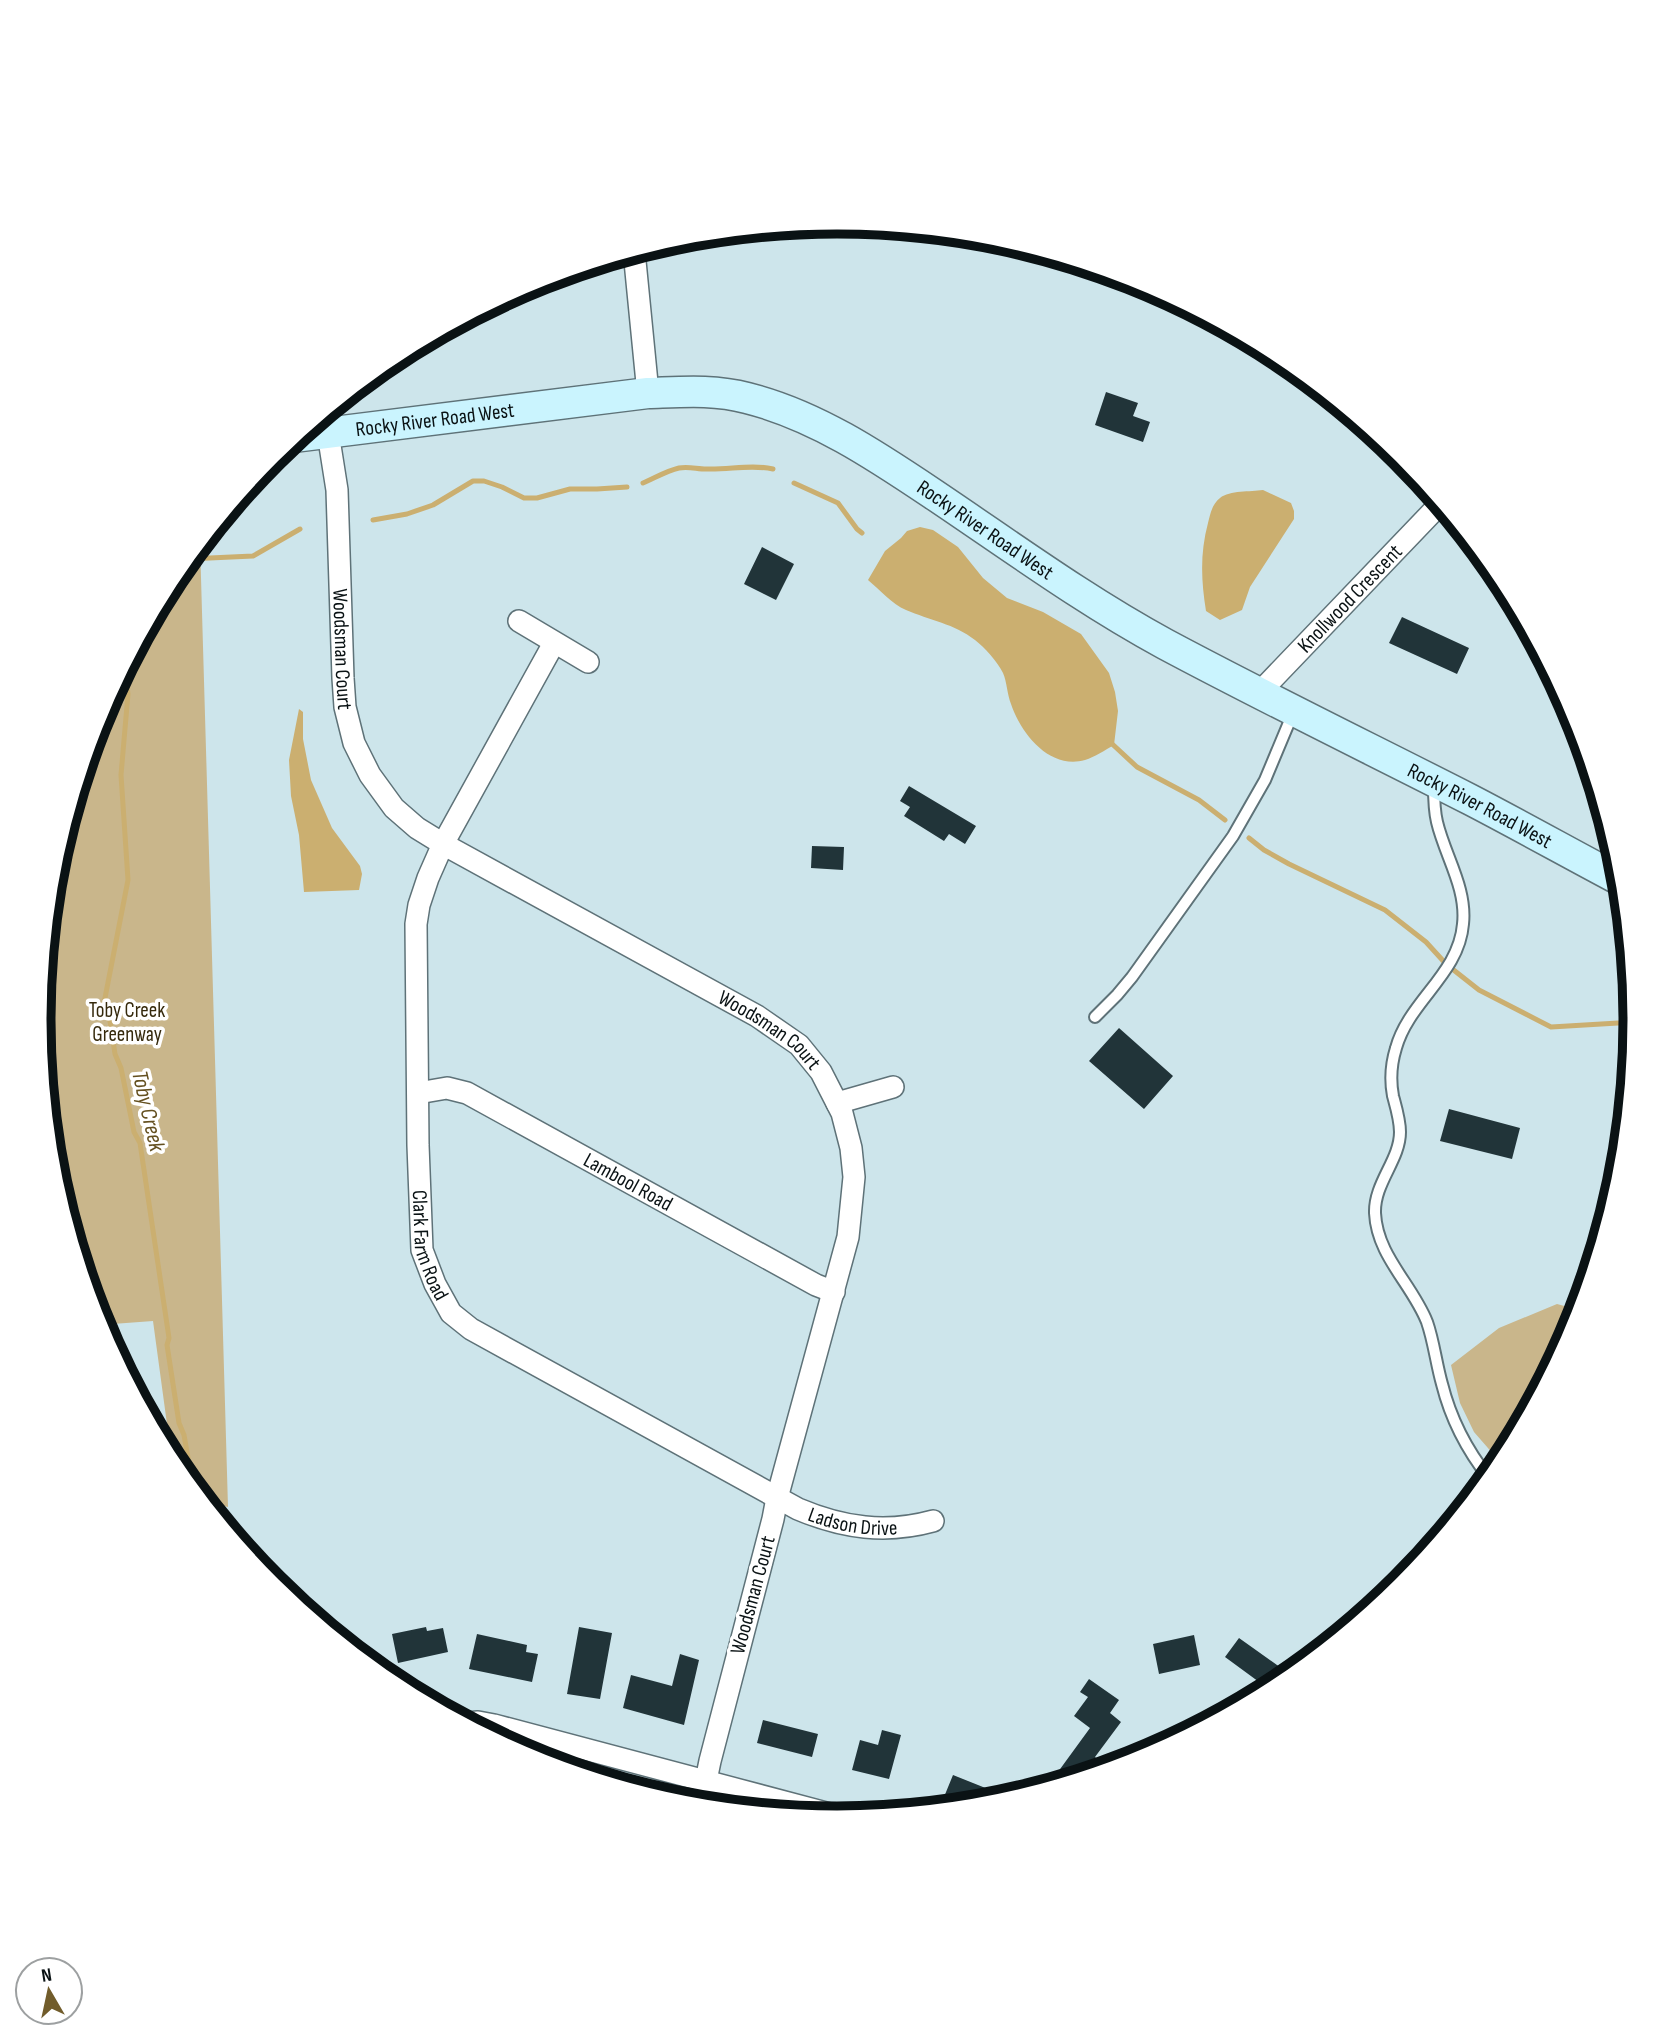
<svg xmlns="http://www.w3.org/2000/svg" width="1674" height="2040" font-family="'Sofia Sans Condensed',sans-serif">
<rect width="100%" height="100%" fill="#cde5eb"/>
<!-- green -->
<path fill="#c9b68b" d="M200,543l28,964 -24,-6 -32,-40 -19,-140 -54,4 -45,-150 -15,-155 15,-156 45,-150 74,-138z
M1557,1304l22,6 -4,16 -74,137 -27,-31 -14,-29 -9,-38 48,-37z"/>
<!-- water -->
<path fill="#cbaf70" d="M1263,490l28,13 3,8v8l-44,68 -8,23 -22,10 -14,-9c-5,-31 -6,-58 2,-88 2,-8 4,-19 12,-25 10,-8 30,-6 43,-8z
M920,527l13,3 25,17 25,31 24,20 36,14 38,22 28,39 6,19 3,19 -4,34c-9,5 -19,12 -29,15 -35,10 -64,-26 -74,-56 -4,-10 -4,-22 -8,-31 -6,-12 -18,-25 -28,-33 -20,-16 -46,-20 -69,-30 -14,-6 -26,-20 -38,-30l17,-29 16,-13 6,-7z
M299,709l4,3v27l8,41 21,48 28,38 2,8 -3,16 -55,2 -5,-57 -8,-39 -2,-36z"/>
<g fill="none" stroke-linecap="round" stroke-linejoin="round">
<!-- stream -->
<path stroke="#cbaf70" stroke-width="5" d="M643,483c12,-5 23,-12 36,-15 9,-2 18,1 27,1 23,1 45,-5 67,0
M794,483l44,20 19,26 5,4
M373,520l34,-6 26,-9 40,-24h11l18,6 22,11h13l33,-9h27l30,-2
M188,559l65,-3 47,-27
M128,660l-2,21 2,13 -7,81 7,105 -24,123 6,18 5,33 6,14 13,64 6,11 29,195 -2,7 12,78 5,12 9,52
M1109,741l28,26 62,33 26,20
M1249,838l15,12 25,14 96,46 41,32 20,22 33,26 72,37 84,-5"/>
</g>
<!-- building -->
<path fill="#213439" d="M1106,392l32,11 -5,13 17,6 -7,20 -48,-17z
M762,547l32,17 -18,36 -32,-16z
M1402,617l67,31 -12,26 -68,-31z
M909,786l67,40 -11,18 -16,-10 -5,7 -40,-25 6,-9 -10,-6z
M812,846l32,1 -1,23 -32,-2z
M1119,1028l54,48 -29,33 -55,-48z
M1449,1109l71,19 -8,31 -72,-18z
M426,1627l1,4 16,-3 5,24 -50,11 -6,-29z
M579,1627l33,6 -12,66 -33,-5z
M477,1634l50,11 -1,7 12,2 -6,28 -63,-13z
M1194,1635l6,30 -41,9 -6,-30z
M1239,1638l45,32 -14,20 -45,-33z
M680,1654l19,6 -15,65 -61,-17 8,-33 41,11z
M1089,1679l30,21 -9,13 11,9 -26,35 3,3 -11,15 -40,12 43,-59 -16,-12 14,-19 -8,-5z
M763,1720l55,14 -6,23 -55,-14z
M882,1730l19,5 -12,44 -37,-9 8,-30 18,5z
M953,1775l40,16 -5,13 -23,2 -21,-9z"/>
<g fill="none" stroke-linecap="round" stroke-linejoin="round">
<defs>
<path id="lane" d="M1434,785c0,12 0,25 3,37 8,34 30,66 26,102 -4,50 -54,77 -67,124 -5,16 -6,32 -3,48 3,11 7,24 7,36 0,28 -26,51 -25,81 2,43 37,71 52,109 7,20 9,41 15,62 9,36 24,65 47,94
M1095,1017l22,-22 15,-18 101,-141 32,-56 28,-67"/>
<g id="street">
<path d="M634,251l14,142"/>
<path id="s1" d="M328,433l9,57 6,188 2,29 9,36 16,32 24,33 23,20 26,16 314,172 42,29 22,27 21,41 9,35 3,29 -6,60 -71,261 -4,21 -63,242 -9,44"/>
<path d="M519,621l69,41"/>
<path id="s2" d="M554,643l-111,201 -15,34 -9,27 -3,19 2,221 4,105 13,34 16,29 20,16 327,180c45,19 88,25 135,12"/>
<path id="s3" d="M1259,693l182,-190"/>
<path id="s4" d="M418,1093l29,-5 20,5 349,192 18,7"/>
<path d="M837,1103l56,-16"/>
<path d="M467,1723l11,-1 16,3 351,93"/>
</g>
<g id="secondary">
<path id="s5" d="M294,437l354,-44c33,-1 66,-4 99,5 68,17 128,57 186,96 76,51 151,106 232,150 101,54 204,104 306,156 50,26 100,54 151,81"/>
</g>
</defs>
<!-- lane casing -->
<use href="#lane" stroke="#5e7278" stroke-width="14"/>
<!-- street casing -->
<use href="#street" stroke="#5e7278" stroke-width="24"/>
<!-- secondary casing -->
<use href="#secondary" stroke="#5e7278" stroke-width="33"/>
<!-- lane -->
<use href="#lane" stroke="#fff" stroke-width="10"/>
<!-- street -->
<use href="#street" stroke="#fff" stroke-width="21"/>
<!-- secondary -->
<use href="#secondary" stroke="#caf4fe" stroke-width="30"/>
</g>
<g text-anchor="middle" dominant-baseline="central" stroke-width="7" stroke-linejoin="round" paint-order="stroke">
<!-- street labels -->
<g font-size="21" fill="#0a1214" stroke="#fff">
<text stroke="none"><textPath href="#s5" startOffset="142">Rocky River Road West</textPath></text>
<text stroke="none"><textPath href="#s5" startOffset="730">Rocky River Road West</textPath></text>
<text stroke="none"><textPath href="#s3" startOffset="131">Knollwood Crescent</textPath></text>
<text stroke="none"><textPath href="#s1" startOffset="217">Woodsman Court</textPath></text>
<text stroke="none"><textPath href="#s5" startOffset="1297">Rocky River Road West</textPath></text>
<text stroke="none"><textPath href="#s1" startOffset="826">Woodsman Court</textPath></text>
<text stroke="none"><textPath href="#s4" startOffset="234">Lambool Road</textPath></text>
<text stroke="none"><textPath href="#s2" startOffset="637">Clark Farm Road</textPath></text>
<text stroke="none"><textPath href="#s2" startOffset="1166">Ladson Drive</textPath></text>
<text transform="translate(753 1595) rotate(-75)">Woodsman Court</text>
</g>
<!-- park labels -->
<g font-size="21" fill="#35290c" stroke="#fff">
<text x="127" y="1010">Toby Creek<tspan x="127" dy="24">Greenway</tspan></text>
</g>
<!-- water labels -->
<g font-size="23" font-style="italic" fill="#645020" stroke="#fff">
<text transform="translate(148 1111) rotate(77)">Toby Creek</text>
</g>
</g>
<!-- crop -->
<path d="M0 0H1674V2040H0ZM51 1020a786 786 0 1 1 1572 0a786 786 0 1 1-1572 0Z" fill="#fff" fill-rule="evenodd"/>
<path fill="none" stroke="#0a1214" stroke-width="9" d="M51 1020a786 786 0 1 1 1572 0a786 786 0 1 1-1572 0Z"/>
<!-- north arrow -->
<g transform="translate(49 1991) rotate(351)"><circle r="33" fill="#ffffff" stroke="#9da0a1" stroke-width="2"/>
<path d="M0-5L12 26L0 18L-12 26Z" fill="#715c2b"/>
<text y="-10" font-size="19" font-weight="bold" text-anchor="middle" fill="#0a1214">N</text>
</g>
</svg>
